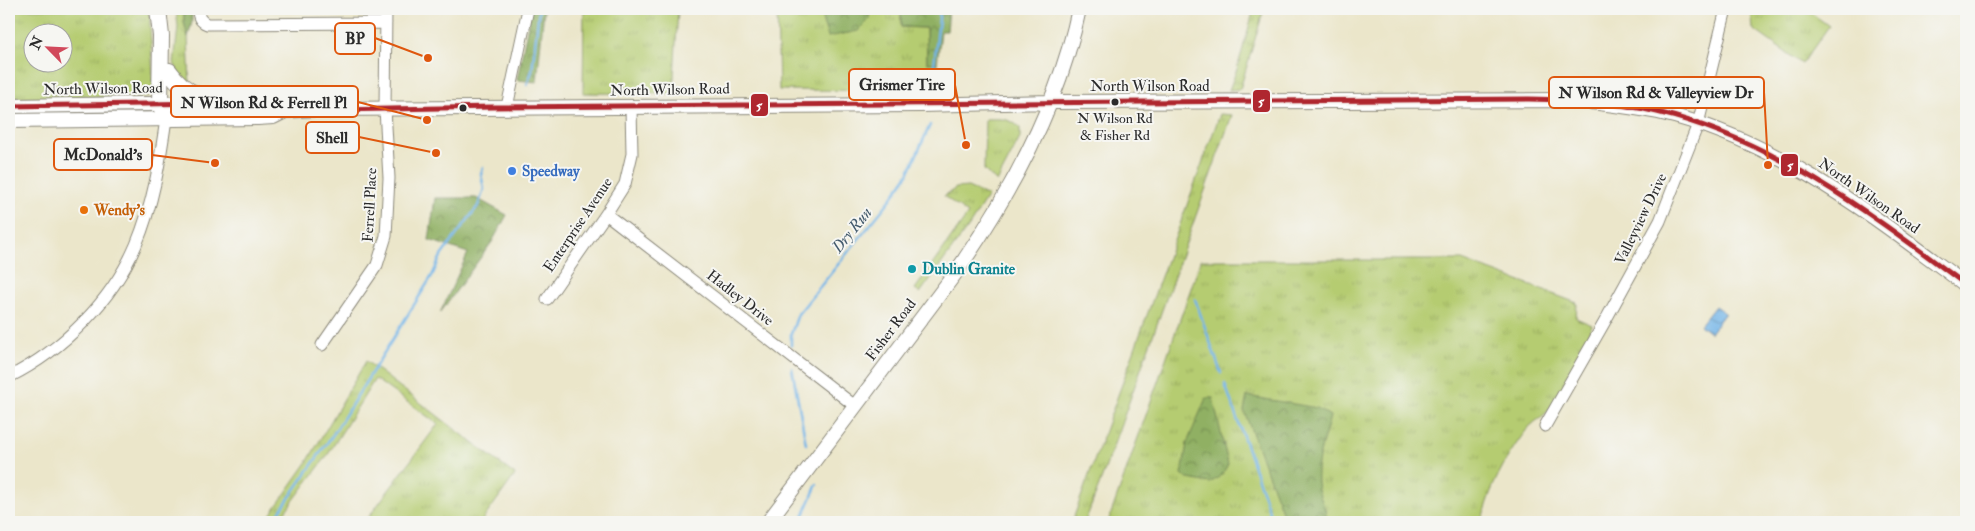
<svg xmlns="http://www.w3.org/2000/svg" width="1975" height="531" font-family="'IM FELL Double Pica',serif">
<defs>
<pattern id="grass-tufts" width="24" height="20" patternUnits="userSpaceOnUse" patternTransform="scale(1.25)"><rect width="24" height="20" fill="#b5cc71"/><path d="M3 7l-1-3M5 7V3M7 7l1-3M15 17l-1-3M17 17v-4M19 17l1-3" fill="none" stroke="#9caf62"/></pattern>
<pattern id="forest-crowns" width="20" height="18" patternUnits="userSpaceOnUse" patternTransform="scale(1.25)"><rect width="20" height="18" fill="#90b063"/><path d="M2 6a3 3 0 1 1 6 0M12 15a3 3 0 1 1 6 0" fill="none" stroke="#768f52"/></pattern>
<pattern id="water-waves" width="16" height="10" patternUnits="userSpaceOnUse" patternTransform="scale(1.25)"><rect width="16" height="10" fill="#73b5e8"/><path d="M0 5q4-4 8 0t8 0" fill="none" stroke="#5f93bc"/></pattern>
</defs>
<rect width="100%" height="100%" fill="#f6f6f2"/>
<filter id="ink" filterUnits="userSpaceOnUse"><feTurbulence type="fractalNoise" baseFrequency=".02" numOctaves="2"/><feDisplacementMap in="SourceGraphic" scale="10" xChannelSelector="R" yChannelSelector="G"/><feConvolveMatrix kernelMatrix="1 2 1 2 8 2 1 2 1" color-interpolation-filters="sRGB"/></filter>
<filter id="wash" filterUnits="userSpaceOnUse"><feTurbulence type="fractalNoise" baseFrequency=".0096" numOctaves="4" result="noise"/><feDisplacementMap in="SourceGraphic" scale="20" xChannelSelector="R" yChannelSelector="G"/><feGaussianBlur stdDeviation="1.12" result="paint"/><feColorMatrix in="noise" values="0 0 0 0 0 0 0 0 0 0 0 0 0 0 0 0 0 1.4 0 .05"/><feComposite in="paint" operator="in"/></filter>
<g filter="url(#wash)">
<rect width="100%" height="100%" fill="#ebe6ca"/>
<!-- grass -->
<path fill="url(#grass-tufts)" stroke="#707c4e" fill-rule="evenodd" d="M9,9h140l4,65v12l-5,11 -139,2zM32,32h30v30h-30z
M176,9h8v13l4,15 2,50 -11,-12 -5,-12 4,-36z
M584,9h94l-5,85 -90,-1z
M777,9h45l1,13 47,-3 -2,-10h33v18l25,1 1,34 10,1 -1,28 -157,-1z
M1254,9h10l-24,80 -11,1 8,-21z
M1753,9h53l23,17 -27,38 -49,-35 -2,-18z
M1220,114l12,1 -132,368 -15,39h-13z
M985,119c14,0 24,-2 35,9v10l-23,44 -13,-12z
M968,187l20,9 -2,3 -17,27 -49,67 -5,-4 53,-75 -24,-18 12,-8z
M1201,260h261l115,43 -1,15 16,7c-10,27 -24,58 -40,82 -6,8 -16,13 -23,20 -20,24 -42,64 -47,95h-374z
M366,361l149,114 -34,47h-116l73,-98 -63,-45 -48,77 -46,61 -1,5h-15l41,-58z"/>
<!-- forest -->
<path fill="url(#forest-crowns)" stroke="#5e6e47" d="M184,9h8v13l-4,15 -4,-15z
M531,9h13l-7,73 -20,-2z
M822,9h46l2,10 -12,12 -30,6 -5,-15z
M901,9h48l-2,22h-6l-4,32h-10l-1,-35 -25,-1z
M435,198h41l31,17 -15,27 -52,71 28,-60 -39,-13z
M1247,396l70,12 13,8c-5,22 -17,50 -12,73 2,11 10,21 8,33h-40l-42,-111z
M1206,398h7l15,66 -6,11 -12,8 -22,-4 -6,-5 5,-31z"/>
<!-- water -->
<path fill="url(#water-waves)" stroke="#4f708a" d="M1715,306l10,7 -15,20 -10,-8z"/>
<g fill="none" stroke-linecap="round" stroke-linejoin="round">
<!-- stream -->
<path stroke="#73b5e8" stroke-width="2.5" d="M932,84l8,-75
M527,85l5,-14 7,-62
M1195,299l26,74
M791,346v-12l7,-20 93,-115 17,-25 22,-49
M792,368l14,76
M1225,384l48,138
M275,522l3,-8 56,-81 98,-157 9,-20 37,-50 6,-17 -3,-15 2,-7
M801,522l16,-38"/>
</g>
</g>
<g filter="url(#ink)">
<g fill="none" stroke-linecap="round" stroke-linejoin="round">
<defs>
<path id="minor" d="M198,9c0,8 2,12 9,15l179,-1
M507,107l21,-98
M606,214l249,192
M547,299l59,-85 19,-30 7,-30 -1,-47
M322,345l55,-80 9,-29 3,-58 -4,-69 1,-100
M9,377c54,-27 103,-76 127,-132 17,-40 24,-84 30,-126
M1545,426l59,-103 56,-102 38,-97 28,-115"/>
<path id="major" d="M237,103l36,-1 12,9
M9,106l206,-3
M9,121l249,-3 15,-1 12,-6 33,-2 602,-4 130,-3 522,-2c29,3 58,6 86,12 119,27 212,102 308,173
M768,522l186,-247c56,-80 105,-170 125,-266"/>
<path id="highway" d="M158,9l3,27 -1,68 6,15
M169,71c23,32 43,27 78,32"/>
</defs>
<!-- minor casing -->
<use href="#minor" stroke="#8b887a" stroke-width="13"/>
<!-- major casing -->
<use href="#major" stroke="#8b887a" stroke-width="16"/>
<!-- highway casing -->
<use href="#highway" stroke="#8b887a" stroke-width="18"/>
<!-- minor -->
<use href="#minor" stroke="#fff" stroke-width="11"/>
<!-- major -->
<use href="#major" stroke="#fff" stroke-width="14"/>
<!-- highway -->
<use href="#highway" stroke="#fff" stroke-width="16"/>
<defs>
<path id="bus-1" d="M9,106l264,-4 12,9 208,-4 1036,-8c43,1 86,3 128,13 118,28 214,102 309,173"/>
</defs>
<!-- bus-1 casing -->
<use href="#bus-1" stroke="#f6f6f2" stroke-width="9"/>
<!-- bus-1 -->
<use href="#bus-1" stroke="#af272f" stroke-width="5"/>
</g>
</g>
<!-- markers -->
<g fill="#2b2b2b" stroke="#f6f6f2" stroke-width="2">
<circle cx="1115" cy="102" r="4.5"/>
<circle cx="463" cy="108" r="4.5"/>
</g>
<circle fill="#3f7fe0" stroke="#f6f6f2" stroke-width="2" cx="512" cy="171" r="5"/>
<circle fill="#e8710a" stroke="#f6f6f2" stroke-width="2" cx="84" cy="210" r="5"/>
<circle fill="#0f9aa8" stroke="#f6f6f2" stroke-width="2" cx="912" cy="269" r="5"/>
<g text-anchor="middle" dominant-baseline="central" stroke-width="4" stroke-linejoin="round" paint-order="stroke">
<!-- bus labels -->
<g font-size="14" fill="#2b2b2b" stroke="#f6f6f2">
<text x="1115" y="118">N Wilson Rd<tspan x="1115" dy="17">&amp; Fisher Rd</tspan></text>
</g>
<!-- street labels -->
<g font-size="15" fill="#2b2b2b" stroke="#f6f6f2">
<text x="1150" y="86">North Wilson Road</text>
<text transform="translate(103 89) rotate(-1)">North Wilson Road</text>
<text transform="translate(670 90) rotate(-1)">North Wilson Road</text>
<text transform="translate(1869 196) rotate(35)">North Wilson Road</text>
<text transform="translate(370 205) rotate(-87)">Ferrell Place</text>
<text transform="translate(1641 219) rotate(-64)">Valleyview Drive</text>
<text transform="translate(578 225) rotate(-56)">Enterprise Avenue</text>
<text transform="translate(740 298) rotate(38)">Hadley Drive</text>
<text transform="translate(891 330) rotate(-53)">Fisher Road</text>
</g>
<!-- shop labels -->
<g font-size="15" font-weight="bold" fill="#366cbe" stroke="#f6f6f2" text-anchor="start">
<text x="522" y="171">Speedway</text>
</g>
<!-- food labels -->
<g font-size="15" font-weight="bold" fill="#c56008" stroke="#f6f6f2" text-anchor="start">
<text x="94" y="210">Wendy's</text>
</g>
<!-- culture labels -->
<g font-size="15" font-weight="bold" fill="#0d838f" stroke="#f6f6f2" text-anchor="start">
<text x="922" y="269">Dublin Granite</text>
</g>
<!-- water labels -->
<g font-size="16" font-style="italic" fill="#445b6d" stroke="#f6f6f2">
<text transform="translate(852 230) rotate(-51)">Dry Run</text>
</g>
</g>
<!-- callouts -->
<path fill="none" stroke="#df570e" stroke-width="2" d="M428 58L375 38M966 145L955 85M1768 165L1764 92M427 120L358 102M436 153L359 137M215 163L152 155"/>
<g fill="#df570e" stroke="#f6f6f2" stroke-width="2">
<circle cx="428" cy="58" r="5"/>
<circle cx="966" cy="145" r="5"/>
<circle cx="1768" cy="165" r="5"/>
<circle cx="427" cy="120" r="5"/>
<circle cx="436" cy="153" r="5"/>
<circle cx="215" cy="163" r="5"/>
</g>
<g fill="#f6f6f2" stroke="#df570e" stroke-width="2">
<rect x="335" y="23" width="40" height="31" rx="5"/>
<rect x="849" y="69" width="106" height="31" rx="5"/>
<rect x="1549" y="77" width="215" height="31" rx="5"/>
<rect x="171" y="86" width="187" height="31" rx="5"/>
<rect x="306" y="122" width="53" height="31" rx="5"/>
<rect x="54" y="139" width="98" height="31" rx="5"/>
</g>
<g font-size="16" text-anchor="middle" font-weight="bold" fill="#2b2b2b">
<text x="355" y="44">BP</text>
<text x="902" y="90">Grismer Tire</text>
<text x="1656" y="98">N Wilson Rd &amp; Valleyview Dr</text>
<text x="264" y="108">N Wilson Rd &amp; Ferrell Pl</text>
<text x="332" y="143">Shell</text>
<text x="103" y="160">McDonald's</text>
</g>
<g stroke="#f6f6f2" stroke-width="2">
<rect x="1252" y="89" width="19" height="24" rx="5" fill="#af272f"/>
<rect x="750" y="93" width="19" height="24" rx="5" fill="#af272f"/>
<rect x="1780" y="153" width="19" height="24" rx="5" fill="#af272f"/>
</g>
<g font-size="14" text-anchor="middle" font-weight="bold" fill="#fff">
<text x="1261" y="106">5</text>
<text x="759" y="110">5</text>
<text x="1790" y="170">5</text>
</g>
<!-- margin -->
<rect width="1975" height="531" fill="none" stroke="#f6f6f2" stroke-width="30"/>
<!-- north arrow -->
<g transform="translate(48 48) rotate(294)"><circle r="24" fill="#f6f6f2" stroke="#a5a5a2"/>
<path d="M0-4L9 19L0 12L-9 19Z" fill="#d1495b"/>
<text y="-8" font-size="14" font-weight="bold" text-anchor="middle" fill="#2b2b2b">N</text>
</g>
</svg>
